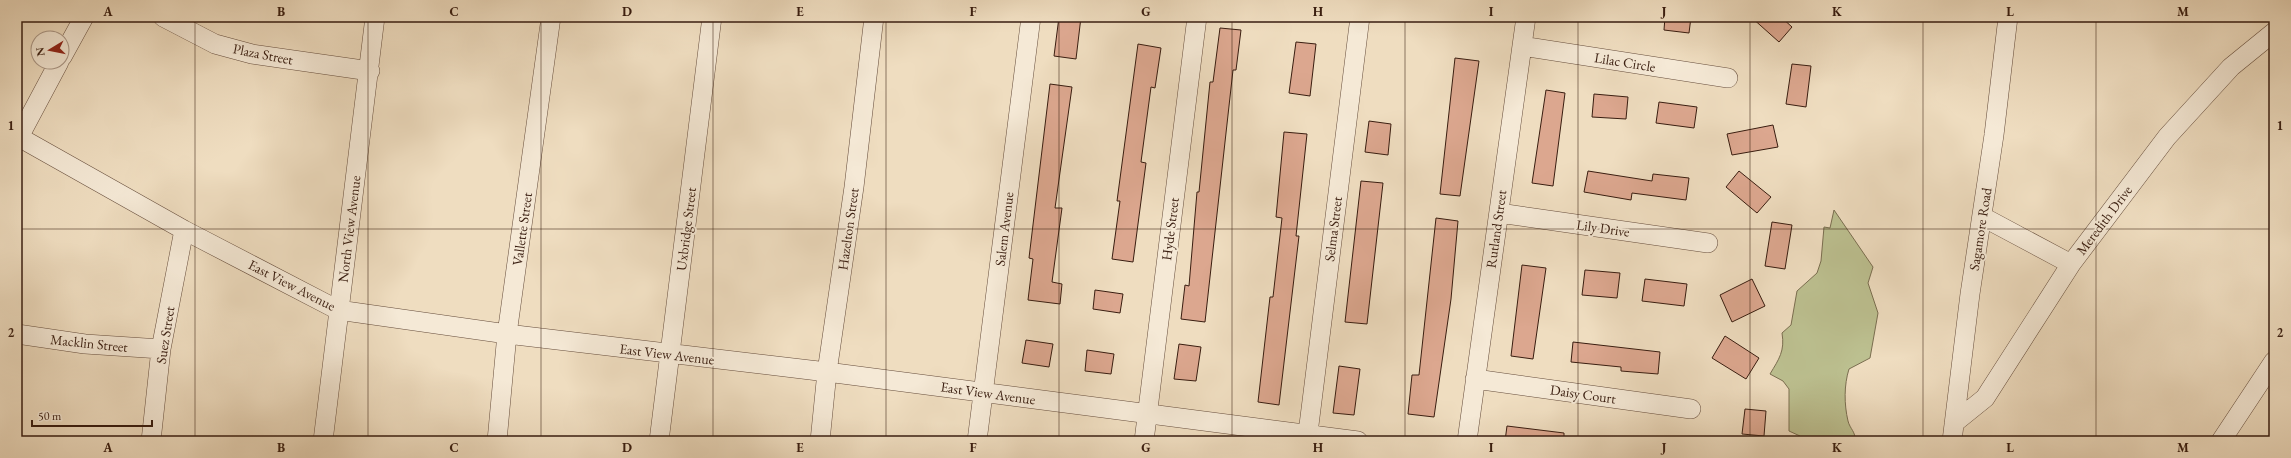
<svg xmlns="http://www.w3.org/2000/svg" width="2291" height="458" font-family="'EB Garamond',serif">
<rect width="100%" height="100%" fill="#efddc0"/>
<filter id="stains"><feTurbulence type="fractalNoise" baseFrequency=".005" numOctaves="4"/><feColorMatrix values="0 0 0 0 .2 0 0 0 0 .09 0 0 0 0 .02 0 0 0 .5 -.17"/></filter>
<radialGradient id="worn" r=".72"><stop offset=".6" stop-color="#630" stop-opacity="0"/><stop offset="1" stop-color="#630" stop-opacity=".3"/></radialGradient>
<!-- green -->
<path fill="#bcc090" stroke="#7a6e50" d="M1834,210l39,57 -5,16 10,30 -8,45 -21,11c-5,16 -5,35 -1,52 2,8 8,11 7,20h-53l-2,-5 -11,-5v-42l-6,-8 -13,-7c9,-15 15,-23 12,-41l9,-8 6,-34 20,-18 4,-12 3,-34 6,1z"/>
<!-- building -->
<path fill="#dca78f" stroke="#391d10" d="M1059,17h22l-5,42 -22,-3z
M1665,17h26l-2,16 -25,-3z
M1751,17h30l11,10 -13,15z
M1220,28l21,2 -5,40h-3l-28,252 -24,-3 4,-34 4,1 8,-94h2l11,-110h3z
M1296,42l20,2 -6,52 -21,-3z
M1138,44l23,4 -6,40 -4,-1 -10,75 5,1 -13,99 -21,-3 8,-58h-3z
M1455,58l24,3 -19,135 -20,-2z
M1792,64l19,2 -5,41 -20,-3z
M1050,84l22,3 -17,121h7l-10,74 10,2 -2,20 -32,-4 5,-41 -4,-1z
M1546,90l19,3 -12,93 -21,-3z
M1594,94l34,3 -2,22 -34,-2z
M1659,102l38,5 -3,21 -38,-5z
M1369,121l22,3 -3,31 -23,-3z
M1773,125l5,22 -46,8 -5,-21z
M1284,132l23,2 -11,102h3l-20,169 -21,-3 12,-105h3l9,-79 -6,-1z
M1588,171l64,10 1,-7 36,4 -3,22 -54,-7 -1,7 -47,-8z
M1739,171l32,26 -14,16 -31,-26z
M1361,181l22,2 -16,141 -22,-2z
M1436,218l22,3 -7,78 -17,118 -26,-3 4,-39h7z
M1772,222l20,3 -7,44 -20,-3z
M1522,265l24,3 -13,91 -22,-3z
M1585,270l35,3 -3,25 -35,-3z
M1645,279l42,5 -3,22 -42,-5z
M1752,279l13,27 -33,16 -12,-27z
M1095,290l28,4 -3,19 -27,-4z
M1725,336l34,22 -13,21 -34,-21z
M1026,340l27,4 -4,23 -27,-4z
M1573,342l87,10 -2,22 -37,-3v-4l-50,-5z
M1179,344l22,3 -5,34 -22,-2z
M1087,350l27,4 -3,20 -26,-3z
M1339,366l21,3 -6,46 -21,-2z
M1745,409l21,2 -2,25 -22,-2z
M1507,426l57,7v8h-59z"/>
<g fill="none" stroke-linecap="round" stroke-linejoin="round">
<defs>
<path id="minor" d="M163,17l52,27 37,10 118,17
M1522,46l206,32
M62,57l22,-40
M17,136l167,94 154,80 169,24 320,38 531,69
M19,137l40,-75
M1499,213l209,30
M1983,217l88,47
M17,334l68,10 76,5
M1475,379l216,30
M1954,423l31,-25 86,-134 96,-127 64,-70 43,-35
M151,441l10,-92 23,-119
M323,441l52,-424
M497,441l10,-107 44,-317
M659,441l53,-424
M820,441l7,-69 27,-185 20,-170
M977,441l54,-424
M1144,441l53,-424
M1307,441l53,-424
M1467,441l59,-424
M1952,441l18,-147 24,-159 14,-118
M2221,441l53,-80"/>
</defs>
<!-- minor casing -->
<use href="#minor" stroke="#664d3c" stroke-width="20"/>
<!-- minor -->
<use href="#minor" stroke="#f5e9d6" stroke-width="19"/>
</g>
<!-- grid -->
<path fill="none" stroke="#391d10" stroke-width="1" stroke-opacity="0.55" d="M195,17v424M368,17v424M541,17v424M713,17v424M886,17v424M1059,17v424M1232,17v424M1405,17v424M1578,17v424M1750,17v424M1923,17v424M2096,17v424M17,229h2257"/>
<g text-anchor="middle" dominant-baseline="central" stroke-width="4" stroke-linejoin="round" paint-order="stroke">
<!-- street labels -->
<g font-size="14" fill="#391d10" stroke="#f5e9d6">
<text transform="translate(263 54) rotate(11)">Plaza Street</text>
<text transform="translate(1625 62) rotate(9)">Lilac Circle</text>
<text transform="translate(2104 220) rotate(-53)">Meredith Drive</text>
<text transform="translate(1603 228) rotate(8)">Lily Drive</text>
<text transform="translate(349 229) rotate(-83)">North View Avenue</text>
<text transform="translate(522 229) rotate(-82)">Vallette Street</text>
<text transform="translate(686 229) rotate(-83)">Uxbridge Street</text>
<text transform="translate(848 229) rotate(-82)">Hazelton Street</text>
<text transform="translate(1004 229) rotate(-83)">Salem Avenue</text>
<text transform="translate(1170 229) rotate(-83)">Hyde Street</text>
<text transform="translate(1333 229) rotate(-83)">Selma Street</text>
<text transform="translate(1496 229) rotate(-82)">Rutland Street</text>
<text transform="translate(1980 229) rotate(-81)">Sagamore Road</text>
<text transform="translate(292 285) rotate(27)">East View Avenue</text>
<text transform="translate(165 335) rotate(-81)">Suez Street</text>
<text transform="translate(89 343) rotate(6)">Macklin Street</text>
<text transform="translate(667 354) rotate(7)">East View Avenue</text>
<text transform="translate(988 393) rotate(8)">East View Avenue</text>
<text transform="translate(1583 394) rotate(8)">Daisy Court</text>
</g>
</g>
<!-- margin -->
<rect width="2291" height="458" fill="none" stroke="#efddc0" stroke-width="44"/>
<!-- north arrow -->
<g transform="translate(50 50) rotate(260)"><circle r="19" fill="#f5e9d6" stroke="#aa9787"/>
<path d="M0-3L7 15L0 10L-7 15Z" fill="#8f2418"/>
<text y="-6" font-size="11" font-weight="bold" text-anchor="middle" fill="#391d10">N</text>
</g>
<!-- scale -->
<path d="M32 420v6h120v-6" fill="none" stroke="#391d10" stroke-width="2"/>
<text x="38" y="420" font-size="12" fill="#391d10" stroke="#f5e9d6" stroke-width="3" paint-order="stroke">50 m</text>
<rect x="22" y="22" width="2247" height="414" fill="none" stroke="#391d10" stroke-width="1.5"/>
<g font-size="13" text-anchor="middle" font-weight="bold" fill="#391d10">
<text x="108" y="16">A</text>
<text x="281" y="16">B</text>
<text x="454" y="16">C</text>
<text x="627" y="16">D</text>
<text x="800" y="16">E</text>
<text x="973" y="16">F</text>
<text x="1146" y="16">G</text>
<text x="1318" y="16">H</text>
<text x="1491" y="16">I</text>
<text x="1664" y="16">J</text>
<text x="1837" y="16">K</text>
<text x="2010" y="16">L</text>
<text x="2183" y="16">M</text>
<text x="11" y="130">1</text>
<text x="2280" y="130">1</text>
<text x="11" y="337">2</text>
<text x="2280" y="337">2</text>
<text x="108" y="452">A</text>
<text x="281" y="452">B</text>
<text x="454" y="452">C</text>
<text x="627" y="452">D</text>
<text x="800" y="452">E</text>
<text x="973" y="452">F</text>
<text x="1146" y="452">G</text>
<text x="1318" y="452">H</text>
<text x="1491" y="452">I</text>
<text x="1664" y="452">J</text>
<text x="1837" y="452">K</text>
<text x="2010" y="452">L</text>
<text x="2183" y="452">M</text>
</g>
<rect width="100%" height="100%" filter="url(#stains)"/>
<rect width="100%" height="100%" fill="url(#worn)"/>
</svg>
